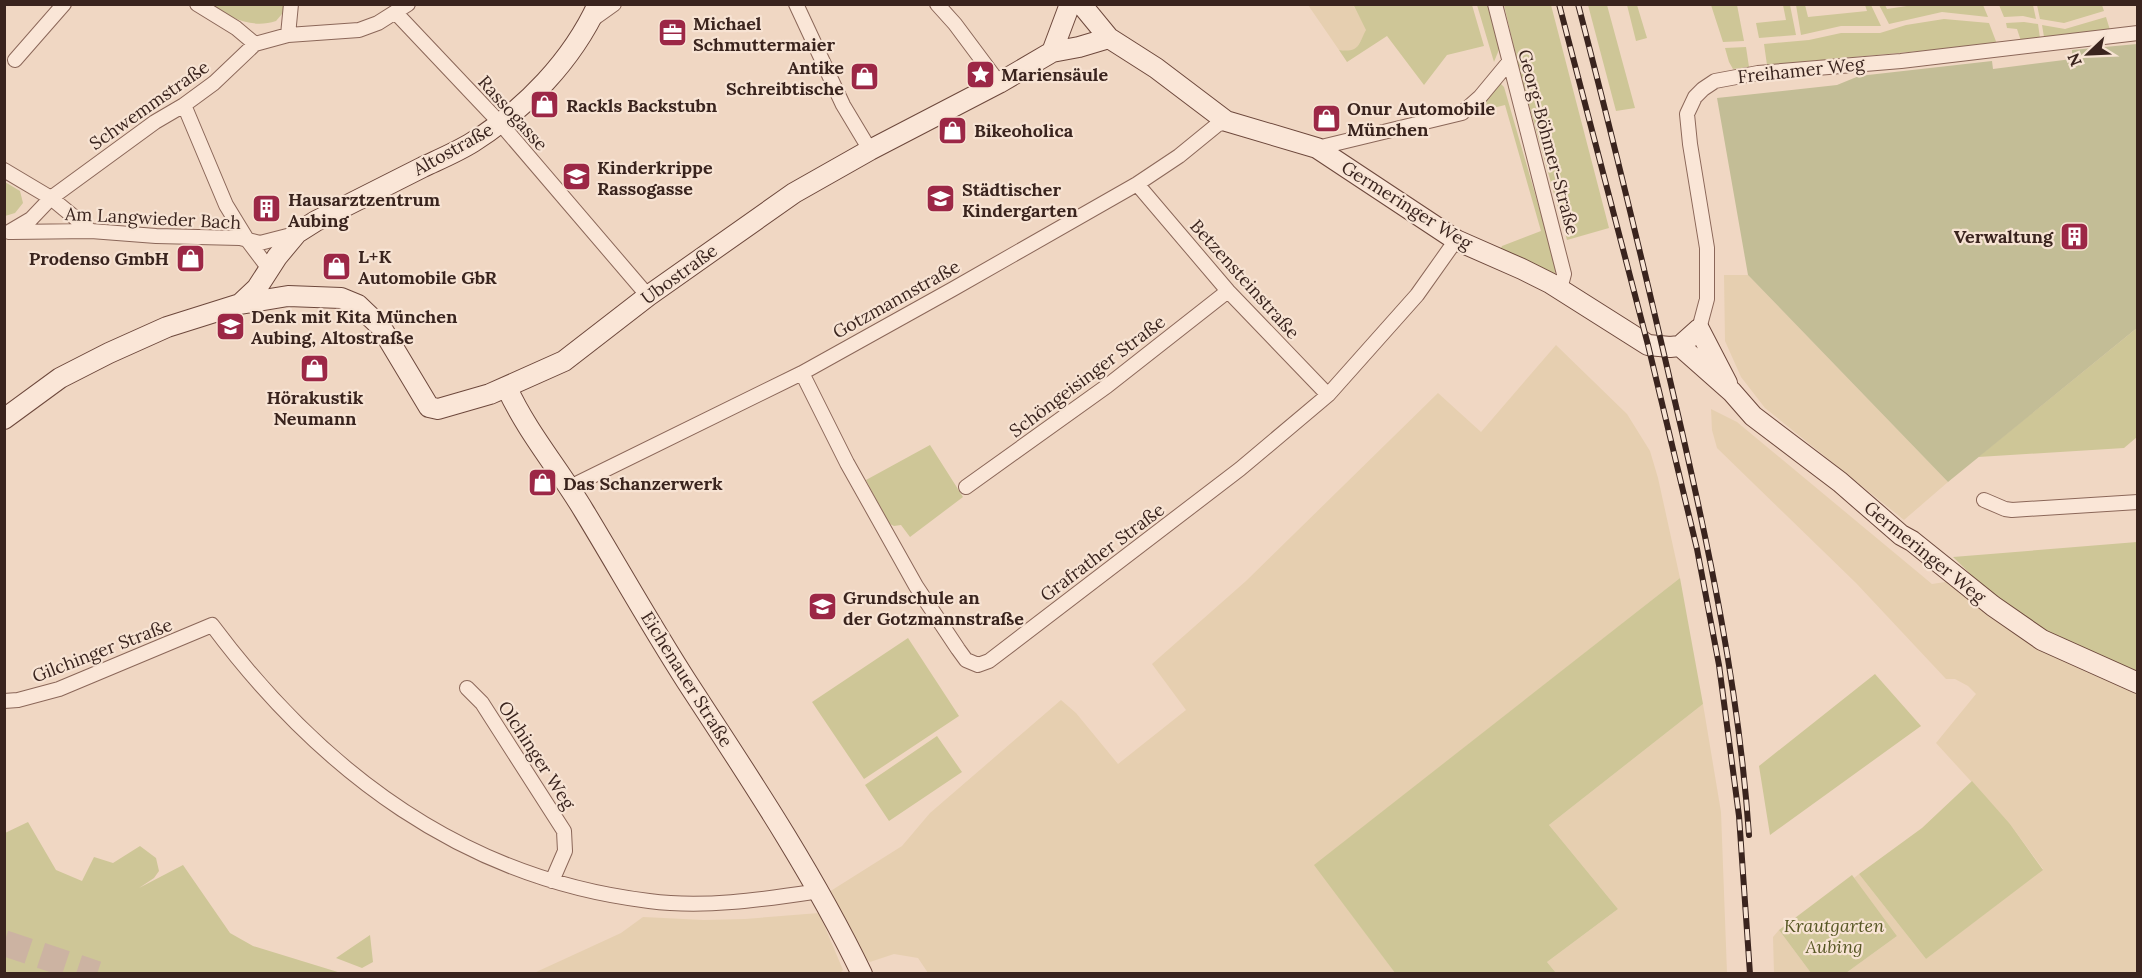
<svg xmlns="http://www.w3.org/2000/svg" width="2142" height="978" font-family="Lora,serif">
<rect width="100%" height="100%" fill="#f0d7c3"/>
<!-- farmland -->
<path fill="#e6cfb0" d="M1308,5h45l14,25 -11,19 -6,3 -11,-2z
M1724,275h24l200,207 -44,38 -139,-112 -24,-31 -16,-36z
M1556,345l71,69 23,37 8,27 22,100 -365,287 80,108h-467l-10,-15 -24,-4 -24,8 -10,-7 -31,-63 73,-46 28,-33 131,-113 15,13 42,51 68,-54 -34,-46 94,-83 192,-188 43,39z
M1711,409l26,13 195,162 20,-3 185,94v298h-291l51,-37 -43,-58 5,-4 67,85 117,-90 -33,-45 -74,-81 40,-49 -8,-8 -13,-7h-9l-90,-96 -139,-135 -5,-18z
M1703,704l18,108 6,161h-171l-9,-11 71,-53 -69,-84z
M819,913l24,57 -3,3h-306l87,-40 22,-16 61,3 41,-1z
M1779,930l32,43h-37l-1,-36z"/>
<!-- green -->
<path fill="#cec697" d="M287,4v4l-11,13c-24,8 -45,-3 -66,-16z
M1353,4l119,1 12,41 -37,9 -23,30 -37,-49 -40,26 -8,-12c20,3 19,-5 27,-20z
M1920,4l63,1 5,12 -46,-5 -53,12 -10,-19h6l2,4z
M1477,5h12l11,42 -6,15z
M1504,5h47l58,223 -42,12 -48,-171z
M1588,5h19l28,103 -19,3z
M1627,5h10l10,33 -11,3z
M1711,5h26l7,36 -21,1z
M1783,5h7l6,30 -37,3 -3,-15 30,-3z
M1796,5h9l3,12 59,-6 -2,-6h6l10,21h-40l-40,9z
M1999,5h34l3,14 -13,-3 -19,1z
M2037,5h65l2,6 -40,12 -24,-4z
M2106,17l4,13 -66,7 -2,-12 23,4z
M1944,19l45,4 8,21 -230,21 -3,-21 45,-4 32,-7h39l26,-8z
M2024,22l14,2 2,14 -19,3 -4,-12 -10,-1 -1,-5z
M1746,47l3,20 -16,2 -4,-7 -4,-14z
M1500,83l4,4 52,179 -1,7 -5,2 -51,-23 3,-6 39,-15 -36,-126 -16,4 -8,-3z
M5,182l15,9 3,12 -8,10 -10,3z
M2137,328v109l-13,11 -146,9z
M930,445l33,52 -53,40 -9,-12 -7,1 -6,-3 -22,-43z
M2137,542v133l-108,-50 -32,-25 -44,-43z
M1680,578l23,126 -154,121 69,84 -71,53 9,11h-161l-81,-108z
M908,638l51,78 -95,63 -52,-77z
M1875,674l46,52 -151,109 -11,-69z
M937,736l25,36 -73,49 -24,-36z
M1972,781l38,43 33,46 -117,89 -67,-85 63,-46z
M28,822l28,48 26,11 12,-24 19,6 27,-17 16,12 3,13 -5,7 -15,10 44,-23 47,68 23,13 88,27h-336v-140z
M1852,875l45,61 -51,37h-35l-32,-43z
M370,935l3,27 -11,6 -26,-10z"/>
<!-- cemetery -->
<path fill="#c3bd96" d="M2137,44v284l-189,154 -200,-207 -31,-177 120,-13 22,-9 133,-15 1,8 79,-10v-9z"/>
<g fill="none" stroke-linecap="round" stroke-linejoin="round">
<!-- highway-tunnel -->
<path stroke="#ccb3a2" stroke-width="26" stroke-dasharray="26 13" stroke-linecap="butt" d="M4,943l93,31"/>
<defs>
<path id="street" d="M197,4l39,24 19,16
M796,4l47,101 27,45
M937,4l18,20 44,59
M1495,4l69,270 -4,15
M395,12l105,111 148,173
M593,19l21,-15
M288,35l71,-5 19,-7 30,-19
M15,60l49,-56
M184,105l42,100 22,36 22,29
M1317,148l145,-35 18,-16 29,-35
M4,170l47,28 40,33
M1137,184l91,107 100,104
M9,232l22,-13 20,-21 104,-76 29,-17 30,-22 41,-39 33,-9 3,-31
M11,232l80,-1 65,5 84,2 20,5 35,-9
M1699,329l8,-30v-51l-17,-104 -3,-30 8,-17 8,-8 12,-8 43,-8 143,-12 237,-28
M802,373l45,90 69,123 42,63 8,11 12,5 11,-4 251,-192 88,-74 89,-100 39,-55
M570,487l232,-114 151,-84 184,-105 42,-28 38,-31 9,-4
M966,487l141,-101 121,-95
M1984,500l21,9 7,1 126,-8
M467,688l15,15 82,128 1,20 -13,30
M4,701l14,-1 41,-11 153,-64c109,146 252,254 437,276 54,7 111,-1 164,-9l6,-2"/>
<path id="secondary" d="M1081,4l28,34 47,30 70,53 91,27 139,92 66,29 28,14 98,62 22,2 10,-1 52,46 21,24 87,66 61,53 11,6 81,65 49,34 96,43
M1052,52l27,-5 30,-9
M240,304l48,-8 53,2 17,7 23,22 48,80 9,2 52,-15 74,-33 84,-65 146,-103 76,-43 129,-67 53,-31 18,-48
M1680,346l19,-17 28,54
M507,388c20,44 52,81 77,123 34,56 67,115 103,171 62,95 125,189 175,292
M4,419l56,-41 49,-25 58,-26 73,-23 17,-16 20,-31 20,-24 19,-12c36,-18 72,-36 107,-54 17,-8 34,-15 50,-25 52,-33 99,-81 125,-138"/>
</defs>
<!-- street casing -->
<use href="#street" stroke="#8b6759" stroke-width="16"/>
<!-- secondary casing -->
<use href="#secondary" stroke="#6d483c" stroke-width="22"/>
<!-- street -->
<use href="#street" stroke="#fae6d7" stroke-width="14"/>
<!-- secondary -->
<use href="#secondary" stroke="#fae6d7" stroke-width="20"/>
<defs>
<path id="rail" d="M1559,4l89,341 49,204 22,116 20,151 11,158
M1578,4c35,134 67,267 98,402 33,141 63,284 73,429"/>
</defs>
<!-- rail casing -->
<use href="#rail" stroke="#3a241e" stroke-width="6"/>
<!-- rail -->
<use href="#rail" stroke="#f7e3d3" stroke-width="4" stroke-dasharray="11" stroke-linecap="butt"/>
</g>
<!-- icons -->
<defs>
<symbol id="office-square" viewBox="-11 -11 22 22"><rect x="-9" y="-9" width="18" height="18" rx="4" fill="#9c2746" stroke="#f7e3d3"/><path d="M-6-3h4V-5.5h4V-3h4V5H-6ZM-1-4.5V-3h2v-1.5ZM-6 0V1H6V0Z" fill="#fff"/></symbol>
<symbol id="sight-square" viewBox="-11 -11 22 22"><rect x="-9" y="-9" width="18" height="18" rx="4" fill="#9c2746" stroke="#f7e3d3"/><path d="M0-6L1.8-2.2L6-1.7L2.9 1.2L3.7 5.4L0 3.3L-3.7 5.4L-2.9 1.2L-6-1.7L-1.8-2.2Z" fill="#fff"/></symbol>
<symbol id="shop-square" viewBox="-11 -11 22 22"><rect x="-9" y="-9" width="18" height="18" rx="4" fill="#9c2746" stroke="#f7e3d3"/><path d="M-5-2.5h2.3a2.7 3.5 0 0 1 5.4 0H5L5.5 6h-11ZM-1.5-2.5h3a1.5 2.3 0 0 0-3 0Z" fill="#fff"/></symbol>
<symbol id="school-square" viewBox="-11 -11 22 22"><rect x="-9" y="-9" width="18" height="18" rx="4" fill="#9c2746" stroke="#f7e3d3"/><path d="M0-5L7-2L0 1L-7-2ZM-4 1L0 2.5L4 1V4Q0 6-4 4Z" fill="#fff"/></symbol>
<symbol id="building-square" viewBox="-11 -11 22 22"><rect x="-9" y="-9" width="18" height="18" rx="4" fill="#9c2746" stroke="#f7e3d3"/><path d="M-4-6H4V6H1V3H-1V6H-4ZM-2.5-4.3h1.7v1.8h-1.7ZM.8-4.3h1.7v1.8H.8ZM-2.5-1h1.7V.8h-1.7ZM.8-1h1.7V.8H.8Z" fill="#fff"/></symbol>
</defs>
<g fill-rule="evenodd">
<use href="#office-square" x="656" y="16" width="33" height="33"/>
<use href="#sight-square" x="964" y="58" width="33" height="33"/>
<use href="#shop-square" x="848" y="60" width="33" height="33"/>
<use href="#shop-square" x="528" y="88" width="33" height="33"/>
<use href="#shop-square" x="1310" y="102" width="33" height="33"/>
<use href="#shop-square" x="936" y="114" width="33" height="33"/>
<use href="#school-square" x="560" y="160" width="33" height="33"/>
<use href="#school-square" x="924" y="182" width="33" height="33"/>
<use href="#building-square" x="250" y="192" width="33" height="33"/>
<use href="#building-square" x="2058" y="220" width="33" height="33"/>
<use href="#shop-square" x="174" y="242" width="33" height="33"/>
<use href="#shop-square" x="320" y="250" width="33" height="33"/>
<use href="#school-square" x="214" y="310" width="33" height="33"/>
<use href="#shop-square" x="298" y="352" width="33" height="33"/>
<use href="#shop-square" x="526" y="466" width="33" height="33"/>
<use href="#school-square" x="806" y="590" width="33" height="33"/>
</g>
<g text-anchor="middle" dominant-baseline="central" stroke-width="4.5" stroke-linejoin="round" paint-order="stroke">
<!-- poi labels -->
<g font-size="18" font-weight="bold" fill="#3a241e" stroke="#f7e3d3" text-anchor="start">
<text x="693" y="23">Michael<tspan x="693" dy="21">Schmuttermaier</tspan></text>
<text x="844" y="67" text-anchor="end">Antike<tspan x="844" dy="21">Schreibtische</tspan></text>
<text x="1001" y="74">Mariensäule</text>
<text x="566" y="105">Rackls Backstubn</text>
<text x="1347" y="108">Onur Automobile<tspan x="1347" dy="21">München</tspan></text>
<text x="974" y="130">Bikeoholica</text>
<text x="597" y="167">Kinderkrippe<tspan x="597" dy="21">Rassogasse</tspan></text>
<text x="962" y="189">Städtischer<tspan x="962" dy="21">Kindergarten</tspan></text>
<text x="288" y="199">Hausarztzentrum<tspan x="288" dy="21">Aubing</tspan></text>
<text x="2053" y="236" text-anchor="end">Verwaltung</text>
<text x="358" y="256">L+K<tspan x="358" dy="21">Automobile GbR</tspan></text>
<text x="169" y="258" text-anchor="end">Prodenso GmbH</text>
<text x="251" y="316">Denk mit Kita München<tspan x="251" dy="21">Aubing, Altostraße</tspan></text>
<text x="315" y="397" text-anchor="middle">Hörakustik<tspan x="315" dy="21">Neumann</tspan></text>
<text x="563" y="483">Das Schanzerwerk</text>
<text x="843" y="597">Grundschule an<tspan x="843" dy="21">der Gotzmannstraße</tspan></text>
</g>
<!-- street labels -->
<g font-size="18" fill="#3a241e" stroke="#f7e3d3">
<text transform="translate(1801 70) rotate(-6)">Freihamer Weg</text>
<text transform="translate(149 105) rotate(-35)">Schwemmstraße</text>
<text transform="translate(513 113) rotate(48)">Rassogasse</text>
<text transform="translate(1549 142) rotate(75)">Georg-Böhmer-Straße</text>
<text transform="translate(453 149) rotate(-29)">Altostraße</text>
<text transform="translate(1407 205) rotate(32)">Germeringer Weg</text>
<text transform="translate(153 218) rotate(3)">Am Langwieder Bach</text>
<text transform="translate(679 274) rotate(-36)">Ubostraße</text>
<text transform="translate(1245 279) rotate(48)">Betzensteinstraße</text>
<text transform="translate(896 299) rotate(-29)">Gotzmannstraße</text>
<text transform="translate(1087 376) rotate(-37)">Schöngeisinger Straße</text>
<text transform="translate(1102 552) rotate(-37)">Grafrather Straße</text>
<text transform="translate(1925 552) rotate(39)">Germeringer Weg</text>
<text transform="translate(102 650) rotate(-21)">Gilchinger Straße</text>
<text transform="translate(687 679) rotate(58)">Eichenauer Straße</text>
<text transform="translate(537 755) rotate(57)">Olchinger Weg</text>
</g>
<!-- park labels -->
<g font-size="18" font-style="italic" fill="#575724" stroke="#f7e3d3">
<text x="1834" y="925">Krautgarten<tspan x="1834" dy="21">Aubing</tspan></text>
</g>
</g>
<!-- border -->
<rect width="2142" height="978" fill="none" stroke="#3a241e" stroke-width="12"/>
<!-- north arrow -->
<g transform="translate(2088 54) rotate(247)" stroke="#f7e3d3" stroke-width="4.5" paint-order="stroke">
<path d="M0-4.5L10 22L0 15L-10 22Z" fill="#3a241e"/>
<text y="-9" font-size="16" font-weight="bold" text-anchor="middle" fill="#3a241e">N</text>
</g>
</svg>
